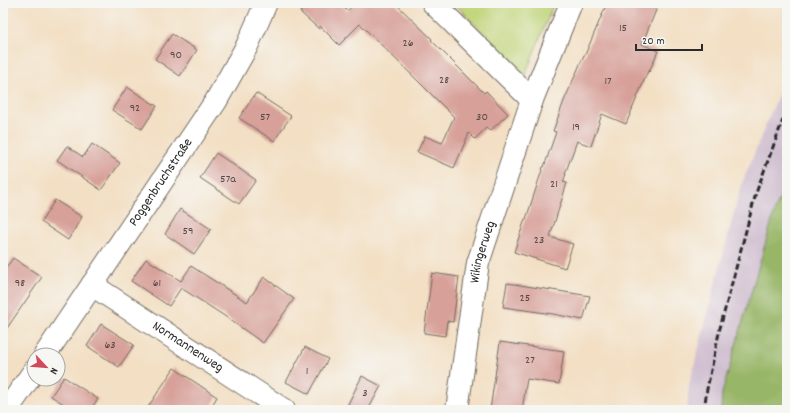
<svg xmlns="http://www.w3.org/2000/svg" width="790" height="413" font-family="Dekko,sans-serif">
<rect width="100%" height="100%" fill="#f6f6f2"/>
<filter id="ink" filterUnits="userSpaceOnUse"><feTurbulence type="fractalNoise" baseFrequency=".025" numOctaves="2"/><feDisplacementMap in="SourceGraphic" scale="8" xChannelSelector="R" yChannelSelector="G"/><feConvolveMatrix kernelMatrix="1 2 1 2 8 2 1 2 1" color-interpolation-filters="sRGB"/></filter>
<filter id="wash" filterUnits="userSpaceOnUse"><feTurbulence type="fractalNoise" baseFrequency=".012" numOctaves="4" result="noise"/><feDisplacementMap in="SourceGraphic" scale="16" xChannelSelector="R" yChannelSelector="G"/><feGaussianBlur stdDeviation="0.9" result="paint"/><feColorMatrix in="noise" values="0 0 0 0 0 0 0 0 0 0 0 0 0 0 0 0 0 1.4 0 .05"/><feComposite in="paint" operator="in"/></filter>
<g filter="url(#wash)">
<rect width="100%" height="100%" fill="#f3dfc3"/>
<!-- industrial -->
<path fill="#cfbdcf" d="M787,73v108l-12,29 -53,183 -1,17h-34l2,-25 52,-199z"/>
<!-- green -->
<path fill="#c0d477" stroke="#768051" d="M454,3h100l-29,72z"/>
<!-- forest -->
<path fill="#98b668" stroke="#62704a" d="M787,181v229h-66l1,-17 53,-183z"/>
<g id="blocks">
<!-- building -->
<path fill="#d7a099" d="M308,3h32l7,8 9,-8h39l37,36 -1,1 53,53 2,-2 22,23 -18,17 -4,-3 -11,11 -6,-6 -15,35 -37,-16 8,-16 17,7 12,-26 -33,-33 -61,-60 -21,21 -19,-19 -1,3 -19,-17z
M607,3h52l-17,41 16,7 -9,21 -1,-1 -22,53 -24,-10 -11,32 -14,-5 -12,33h1l-3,8 4,1 -17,54 23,7 -8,24 -51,-16 11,-33h1l17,-52h1l12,-35 -3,-1 11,-30 20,-46h1z
M172,34l25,16 -17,26 -25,-17z
M127,87l30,19 -15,23 -30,-19z
M256,93l35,23 -17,25 -35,-23z
M92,144l28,19 -19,27 -44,-30 10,-14 16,11z
M216,153l40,27 -17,24 -39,-26z
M55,200l27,17 -14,23 -27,-18z
M180,209l31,20 -17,25 -29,-20z
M13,258l29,19 -39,57v-62z
M146,259l35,22 10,-15 56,36 17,-25 30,22 -31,44 -40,-28 -42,-27 -12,18 -38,-25z
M432,273l27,4 -6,45 -6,-1 -2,15 -21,-3z
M507,283l83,13 -7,24 -30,-6 -50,-7z
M101,324l33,21 -15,22 -32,-21z
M500,342l64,9 -5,33 -32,-5 -5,31h-32z
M305,347l23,12 -19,35 -23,-12z
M174,368l43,29 -8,13h-63z
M362,376l19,10 -13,24h-23z
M64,377l34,22 -8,11h-17l-22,-14z"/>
</g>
</g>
<g filter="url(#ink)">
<use href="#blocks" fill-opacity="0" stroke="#716a60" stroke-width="1"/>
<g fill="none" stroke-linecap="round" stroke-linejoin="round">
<defs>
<g id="minor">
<path d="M433,3l99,97"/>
<path id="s1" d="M92,285l192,125"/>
<path id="s2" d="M45,355l171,-254 31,-55 19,-43"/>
<path d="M7,410l27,-39"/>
<path id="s3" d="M457,410l21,-147 54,-163 39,-97"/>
</g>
</defs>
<!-- minor casing -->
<use href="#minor" stroke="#716a60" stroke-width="24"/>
<!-- minor -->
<use href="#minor" stroke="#fff" stroke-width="22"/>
<!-- rail -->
<path stroke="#2b2b2b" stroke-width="3" stroke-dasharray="6 3" stroke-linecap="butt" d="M704,410l3,-21 13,-61 36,-135 31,-84"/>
</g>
</g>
<g text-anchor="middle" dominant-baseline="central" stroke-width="3" stroke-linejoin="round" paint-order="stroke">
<!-- number labels -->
<g font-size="12" fill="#564846">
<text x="623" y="28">15</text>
<text x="408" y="43">26</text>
<text x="176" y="55">90</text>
<text x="444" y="80">28</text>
<text x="608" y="81">17</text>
<text x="135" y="108">92</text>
<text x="265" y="117">57</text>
<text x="482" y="117">30</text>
<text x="576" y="127">19</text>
<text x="228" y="179">57a</text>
<text x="554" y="184">21</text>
<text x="188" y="231">59</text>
<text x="539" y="240">23</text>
<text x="20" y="283">98</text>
<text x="157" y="283">61</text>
<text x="525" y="298">25</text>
<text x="110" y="345">63</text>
<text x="530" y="360">27</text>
<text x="307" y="371">1</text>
<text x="365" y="393">3</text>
</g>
<!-- street labels -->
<g font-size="14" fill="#2b2b2b" stroke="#f6f6f2">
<text stroke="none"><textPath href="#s2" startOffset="208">Poggenbruchstraße</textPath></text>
<text stroke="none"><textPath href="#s3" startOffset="160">Wikingerweg</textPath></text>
<text stroke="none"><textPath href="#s1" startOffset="114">Normannenweg</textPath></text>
</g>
</g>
<!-- margin -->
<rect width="790" height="413" fill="none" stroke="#f6f6f2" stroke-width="16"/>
<!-- north arrow -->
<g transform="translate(46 367) rotate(116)"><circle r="19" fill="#f6f6f2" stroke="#a5a5a2"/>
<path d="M0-3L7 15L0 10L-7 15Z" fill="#d1495b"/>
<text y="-6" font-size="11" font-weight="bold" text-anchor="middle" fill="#2b2b2b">N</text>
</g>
<!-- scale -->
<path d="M636 44v6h66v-6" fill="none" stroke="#2b2b2b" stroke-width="2"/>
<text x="642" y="44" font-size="12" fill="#2b2b2b" stroke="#f6f6f2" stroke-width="3" paint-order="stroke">20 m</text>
</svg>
